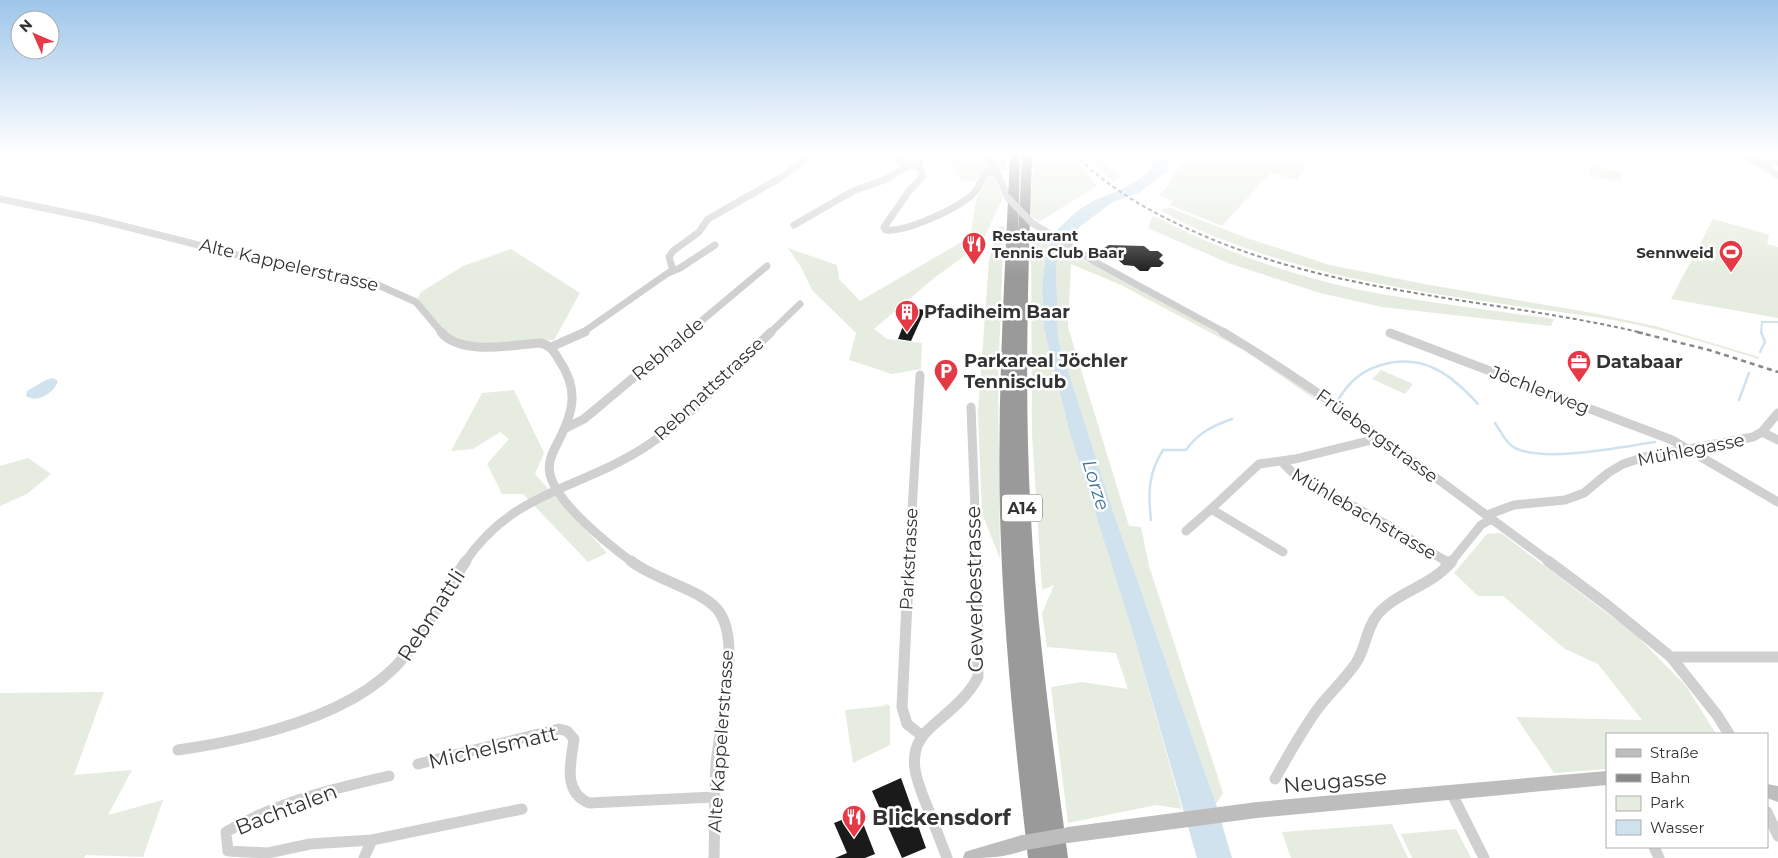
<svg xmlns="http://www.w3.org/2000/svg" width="1778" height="858" font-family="Montserrat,sans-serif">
<rect width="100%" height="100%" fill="#fff"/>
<!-- green -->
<path fill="#e6ecdf" d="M946,155h60v15h-20l-13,12 -12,-2z
M1034,155h37l26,31 -58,36 -9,-7z
M1084,155h15l22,23 -8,3z
M1187,155h124l-14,25 -27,-7 -48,53 -52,-21 3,-4 -14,-6 10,-10v-3z
M1591,165l32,8 -3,9 -32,-7z
M994,177l9,21 -22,46 -47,34 -60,51 13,10 35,4 -1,26 -29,5 -43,-14 7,-27 -44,-43 -11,-23 -13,-19 49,17 2,14 21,22 110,-64 6,-37 12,-22z
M1170,208l77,30 83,27 94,19 169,29 62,13 104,31v2c-54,-16 -108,-34 -164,-42 -114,-17 -228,-28 -338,-65 -33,-11 -66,-24 -97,-42z
M1153,216c71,36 149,64 228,78 58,10 116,17 173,25l-3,7 -169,-19 -62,-14 -92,-30 -80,-35z
M1713,219l54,15 2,2 -2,8 11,3v71l-107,-19z
M999,226h5l-6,154 2,179 -18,-46 -4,-101 11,-152z
M1036,233l16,9 -7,18 -3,29 2,40 25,101 62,197 51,182 -26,-4 -88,18 -17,-136 31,-5 46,7 -12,-36 -69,-6 -5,-34 12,-28 -12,5 -10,-156 -1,-200z
M511,249l69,44 -26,47 -95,7 -43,-45 5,-10 42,-26z
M1066,251c91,48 186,94 266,160l-87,-60 -124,-66 -50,-21 -3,63 61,199 12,1 8,39 74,227 -7,11 -103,-293 -55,-172 -2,-77z
M1381,370l32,14 -8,10 -33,-15z
M514,390l30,63 -9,21 72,79 -19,9 -65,-68h-21l-15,-30 22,-25 -9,-7 -27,17 -22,2 31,-58z
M28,458l23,16 -24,20 -27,12v-40z
M1501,533l135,102 50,51 30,48h-109v35l-53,4 -38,-56 126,3 -44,-56 -33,-15 -62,-53h-25l-24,-23 33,-39z
M104,692l-30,83 58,-5 -24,45 55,-15 -20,57 -57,-2 -2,3h-84v-165z
M886,704l4,2v39l-37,18 -8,-53 39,-4z
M1392,824l16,34h-117l-9,-26z
M1456,829l15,29h-59l-11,-24z"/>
<!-- water -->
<path fill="#cfe2ee" d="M1153,155h14l1,16 -28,21 -27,10 -34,25 -7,18 -16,17 2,77 55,172 103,293 16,54h-35l-66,-231 -62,-197 -25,-101 -2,-40 3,-29 7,-18 6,-6v-7c10,-9 18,-19 30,-25 18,-11 69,-22 65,-49z
M53,378l5,3c-4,12 -21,23 -32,15l1,-5 19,-11z"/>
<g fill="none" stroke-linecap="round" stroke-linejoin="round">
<!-- stream-far1 -->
<path stroke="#cfe2ee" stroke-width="2" d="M1761,333l1,-11h16"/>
<!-- stream -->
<path stroke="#cfe2ee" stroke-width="2.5" d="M1760,352l5,-10 -4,-10
M1338,400c11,-18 23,-29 43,-35 42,-12 70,9 97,39
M1739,400l10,-27
M1495,423c6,9 12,22 22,26 31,13 104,-2 138,-7
M1151,520c-3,-26 -3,-47 12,-70h23c12,-17 26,-24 46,-31"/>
</g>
<!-- building -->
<path fill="#1a1a1a" d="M1109,245l35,1 6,5h8l5,4 -4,4 5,4 -4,4h-9l-3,4h-8l-6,-5 -10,-1 -20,-17z
M913,308l12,2 -14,31 -13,-2 5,-13h3z
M901,778l25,70 -24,10 -30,-67z
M859,813l16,41 -10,4h-30l12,-5 -13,-30z"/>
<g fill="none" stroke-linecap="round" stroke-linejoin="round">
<!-- street-far2 -->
<path stroke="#d0d0d0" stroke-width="7" d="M894,155l3,4 13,6
M989,155l19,43
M1744,155l34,20
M1756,162h22
M918,166l2,-11
M0,199l92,19 209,53 68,10 47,21 26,31
M794,225l59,-34 31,-11 26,-15 10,2 3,9 -14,15 -25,36 2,3c21,2 73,-22 88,-37 6,-6 7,-14 12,-20l11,-1
M1095,262l131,71
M673,271l-4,-14 4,-6 26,-19 9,-13 72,-41 32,-23
M582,333l86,-60 12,-5 35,-23
M687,333l80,-67
M770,333l30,-29"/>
<!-- street-far1 -->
<path stroke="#d0d0d0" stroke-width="9" d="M441,332c20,24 71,13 99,11 10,2 14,8 19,17 20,29 15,51 -1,82 -5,9 -11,21 -8,32 6,29 59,71 82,88
M1223,332c115,69 220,152 327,230
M1390,333l282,107 106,62
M551,347l34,-15
M971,407l6,155
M566,428l18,-9 104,-87
M1762,432l16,8
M1281,461l12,12 98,54 56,35
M1487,515l27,-10 51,-5 19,-7 24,-20 15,-9 22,-7 108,-20 9,-5 16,-19
M1186,531l25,-22
M1283,552l-72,-43 48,-45 36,-5 85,-21
M465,562c50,-73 116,-72 183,-117 45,-29 84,-76 123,-113
M909,562l11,-187
M1451,562l30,-37 10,-6"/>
<!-- street -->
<path stroke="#d0d0d0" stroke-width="11" d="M631,561c24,19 67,27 86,48 27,31 1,119 -1,157 -2,31 -1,61 -2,92
M909,561l-7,146 5,17 14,11
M1445,561l5,3
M1548,561l59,44 64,52 46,58 12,19
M1671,657h107
M178,750c68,-10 164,-31 215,-81 31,-30 48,-73 73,-108
M418,764l141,-35 8,2 7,8c-3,23 -12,53 15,64l125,-6
M1275,779c14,-25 27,-49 44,-72 12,-15 26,-28 37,-44 10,-15 10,-35 22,-49 20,-23 54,-28 74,-53
M1451,792l33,66
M1767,812l11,24
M372,840l150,-31
M1654,847l5,11
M364,858l8,-18 -62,4 -42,9 -40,-2 -2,-19c51,-30 106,-43 163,-56
M947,858c-6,-16 -12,-31 -18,-47 -11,-27 -26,-57 -1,-81 19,-18 38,-30 50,-53l-1,-116"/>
<!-- secondary -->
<path fill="#bdbdbd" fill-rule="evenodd" d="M1607,771v14l-350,33 -189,25 -6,-2 -2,-6 2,-6 6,-2 189,-25z
M1767,784l11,2v16l-11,-4z
M1022,835l6,2 2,6 -2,6c-23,9 -41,9 -65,9l2,-6 6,-2z"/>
<!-- highway -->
<path fill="#9a9a9a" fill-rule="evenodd" d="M1010,155h10l-2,82 4,-82h10c-4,122 -8,243 -1,364 6,114 22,226 37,339h-40c-13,-114 -25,-229 -28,-343 -3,-120 5,-240 10,-360z"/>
<!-- rail-far1 -->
<path stroke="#888" stroke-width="2" stroke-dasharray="4 3" stroke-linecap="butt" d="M1075,155c39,38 84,62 134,83 139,58 289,61 434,95"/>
<!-- rail -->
<path stroke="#888" stroke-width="2.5" stroke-dasharray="5 4" stroke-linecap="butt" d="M1637,332l72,18 69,22"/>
<!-- street-bridge -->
<path stroke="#d0d0d0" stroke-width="7" d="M1008,198l24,25 63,39"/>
<!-- secondary-bridge -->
<path stroke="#bdbdbd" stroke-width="15" d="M1022,843l46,-8"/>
</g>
<!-- sky -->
<linearGradient id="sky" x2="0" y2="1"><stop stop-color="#9ec6ea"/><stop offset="0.56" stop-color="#fff"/><stop offset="1" stop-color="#fff" stop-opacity="0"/></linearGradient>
<rect width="1778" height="275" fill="url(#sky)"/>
<!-- icons -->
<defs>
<symbol id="restaurant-pin" viewBox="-11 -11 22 30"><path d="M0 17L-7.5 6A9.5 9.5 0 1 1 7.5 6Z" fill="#e63946" stroke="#fff"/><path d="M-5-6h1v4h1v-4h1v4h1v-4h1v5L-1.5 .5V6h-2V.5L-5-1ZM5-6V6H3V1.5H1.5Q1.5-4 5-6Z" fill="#fff"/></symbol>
<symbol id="stadium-pin" viewBox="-11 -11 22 30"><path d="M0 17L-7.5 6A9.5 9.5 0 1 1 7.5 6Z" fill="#e63946" stroke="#fff"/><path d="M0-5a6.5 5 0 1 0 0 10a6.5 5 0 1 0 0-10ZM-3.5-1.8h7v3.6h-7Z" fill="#fff"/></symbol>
<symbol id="building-pin" viewBox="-11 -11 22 30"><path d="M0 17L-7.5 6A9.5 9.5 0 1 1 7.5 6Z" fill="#e63946" stroke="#fff"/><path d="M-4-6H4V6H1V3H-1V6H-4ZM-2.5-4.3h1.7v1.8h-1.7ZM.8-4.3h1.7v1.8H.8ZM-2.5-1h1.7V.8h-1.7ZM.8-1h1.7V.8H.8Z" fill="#fff"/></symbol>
<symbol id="office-pin" viewBox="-11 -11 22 30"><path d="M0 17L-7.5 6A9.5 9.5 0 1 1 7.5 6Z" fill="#e63946" stroke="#fff"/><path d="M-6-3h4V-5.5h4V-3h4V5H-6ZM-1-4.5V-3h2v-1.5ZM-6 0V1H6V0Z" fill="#fff"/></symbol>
<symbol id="parking-pin" viewBox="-11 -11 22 30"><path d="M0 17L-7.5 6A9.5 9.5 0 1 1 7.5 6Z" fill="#e63946" stroke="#fff"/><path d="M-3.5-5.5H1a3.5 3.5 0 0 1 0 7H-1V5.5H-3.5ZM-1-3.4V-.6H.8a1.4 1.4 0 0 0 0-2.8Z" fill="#fff"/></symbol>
</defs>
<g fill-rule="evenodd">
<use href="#restaurant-pin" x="960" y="230" width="28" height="38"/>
<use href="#stadium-pin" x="1717" y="238" width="28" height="38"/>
<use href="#building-pin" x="893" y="298" width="28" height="38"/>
<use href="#office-pin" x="1565" y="348" width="28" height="38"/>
<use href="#parking-pin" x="932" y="357" width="28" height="38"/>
<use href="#restaurant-pin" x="840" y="803" width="28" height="38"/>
</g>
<g text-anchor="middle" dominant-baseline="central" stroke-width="5" stroke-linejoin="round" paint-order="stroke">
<!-- far-poi labels -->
<g font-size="15" font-weight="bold" fill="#333" stroke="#fff" text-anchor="start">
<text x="992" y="235">Restaurant<tspan x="992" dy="17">Tennis Club Baar</tspan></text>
<text x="1714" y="252" text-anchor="end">Sennweid</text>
</g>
<!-- shield labels -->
<rect fill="#fff" stroke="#707070" stroke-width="1" x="1002" y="494.5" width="40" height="27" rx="4"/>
<g font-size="16" font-weight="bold" fill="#333">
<text x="1022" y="508">A14</text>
</g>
<!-- street labels -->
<g font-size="18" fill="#333" stroke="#fff">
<text transform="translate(289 265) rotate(13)">Alte Kappelerstrasse</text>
<text transform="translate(668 349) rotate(-40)">Rebhalde</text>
<text transform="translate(709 389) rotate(-43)">Rebmattstrasse</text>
<text transform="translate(1540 390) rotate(21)">Jöchlerweg</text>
<text transform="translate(1377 436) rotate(36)">Früebergstrasse</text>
<text transform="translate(1691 450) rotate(-11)">Mühlegasse</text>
<text transform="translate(1364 514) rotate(30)">Mühlebachstrasse</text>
<text transform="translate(909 559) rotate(-87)">Parkstrasse</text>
<text transform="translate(721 741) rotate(-86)">Alte Kappelerstrasse</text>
</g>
<!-- poi labels -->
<g font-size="18" font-weight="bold" fill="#333" stroke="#fff" text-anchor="start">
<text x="924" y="312">Pfadiheim Baar</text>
<text x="964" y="361">Parkareal Jöchler<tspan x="964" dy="21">Tennisclub</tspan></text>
<text x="1596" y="362">Databaar</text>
</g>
<!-- water labels -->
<g font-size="19" font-style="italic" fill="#3f7597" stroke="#fff">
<text transform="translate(1096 485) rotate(73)">Lorze</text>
</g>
<!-- near-street labels -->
<g font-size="21" fill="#333" stroke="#fff">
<text transform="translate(974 589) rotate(-91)">Gewerbestrasse</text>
<text transform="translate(431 615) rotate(-57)">Rebmattli</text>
<text transform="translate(493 747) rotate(-13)">Michelsmatt</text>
<text transform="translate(1335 781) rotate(-5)">Neugasse</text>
<text transform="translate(286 809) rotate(-21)">Bachtalen</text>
</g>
<!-- near-poi labels -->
<g font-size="21" font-weight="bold" fill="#333" stroke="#fff" text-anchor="start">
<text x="872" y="817">Blickensdorf</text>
</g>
</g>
<!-- legend -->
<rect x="1606" y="733" width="162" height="115" fill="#ffffff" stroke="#adadad"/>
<rect x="1616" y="749" width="25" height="8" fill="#bdbdbd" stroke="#adadad"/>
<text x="1650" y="758" font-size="15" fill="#333333">Straße</text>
<rect x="1616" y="774" width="25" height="8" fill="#888888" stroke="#adadad"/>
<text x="1650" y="783" font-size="15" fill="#333333">Bahn</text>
<rect x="1616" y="796" width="25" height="15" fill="#e6ecdf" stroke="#adadad"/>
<text x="1650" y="808" font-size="15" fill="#333333">Park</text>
<rect x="1616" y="820" width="25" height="15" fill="#cfe2ee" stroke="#adadad"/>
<text x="1650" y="833" font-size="15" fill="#333333">Wasser</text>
<!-- north arrow -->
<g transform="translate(35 35) rotate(315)"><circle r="24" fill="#ffffff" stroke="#adadad"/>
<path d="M0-4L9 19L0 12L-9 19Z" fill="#e63946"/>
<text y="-8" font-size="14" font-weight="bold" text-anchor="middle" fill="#333333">N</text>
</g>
</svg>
